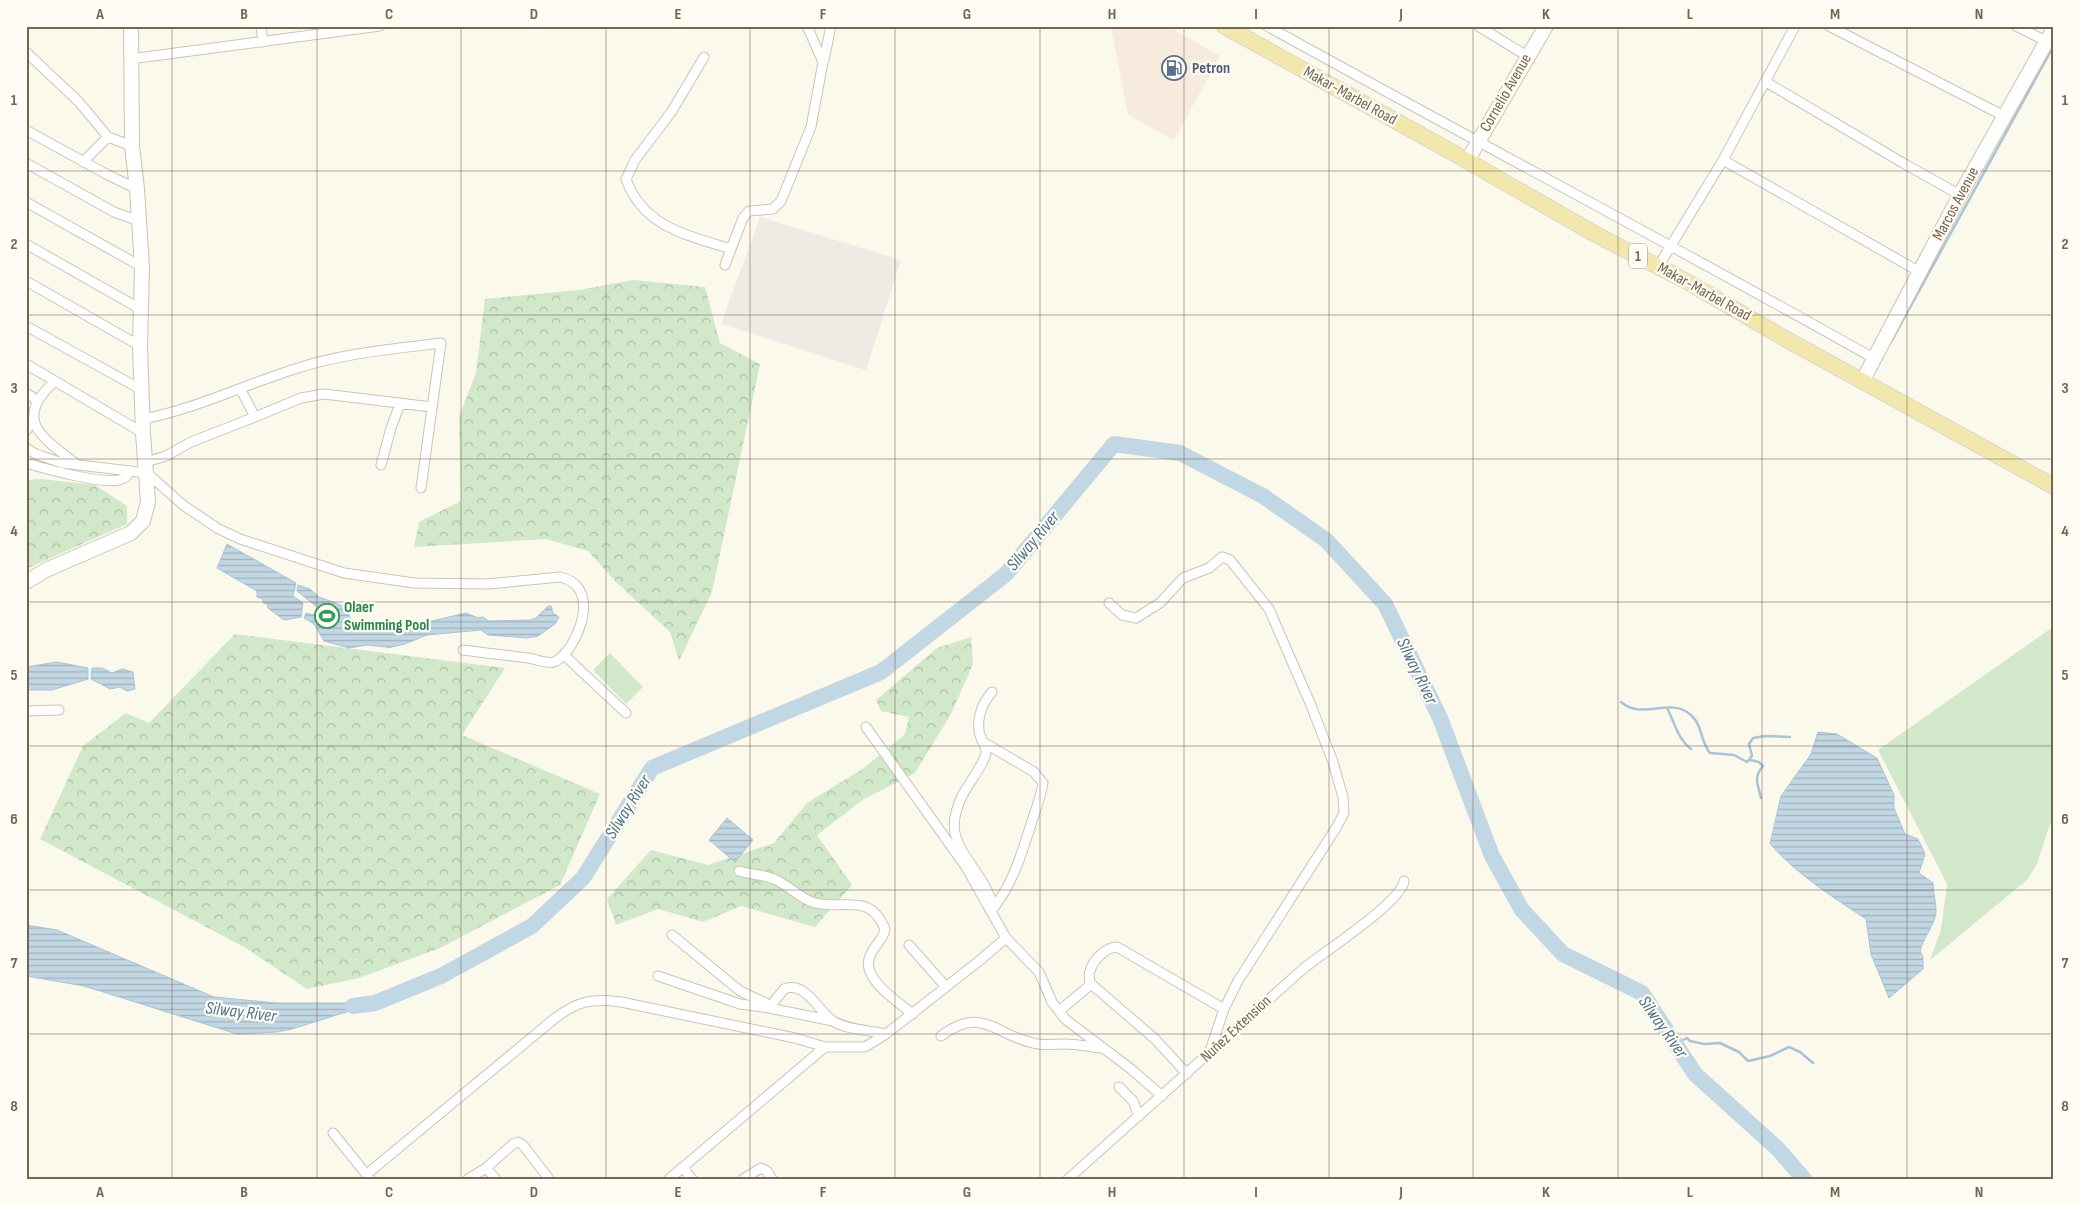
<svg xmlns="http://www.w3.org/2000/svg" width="2079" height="1205" font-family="'Sofia Sans Condensed',sans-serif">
<defs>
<pattern id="forest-crowns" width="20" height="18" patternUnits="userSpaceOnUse" patternTransform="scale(1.25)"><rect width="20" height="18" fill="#d1e8cb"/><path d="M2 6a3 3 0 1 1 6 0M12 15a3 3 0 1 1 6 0" fill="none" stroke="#aec0a7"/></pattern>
<pattern id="water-rules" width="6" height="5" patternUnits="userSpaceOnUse" patternTransform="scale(1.25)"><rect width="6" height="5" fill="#c2d7e4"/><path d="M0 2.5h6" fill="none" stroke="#a2b2bb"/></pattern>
</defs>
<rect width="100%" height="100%" fill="#fbf9ec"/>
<!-- commercial -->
<path fill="#f7ebde" d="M1111,26h56l53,30 -46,84 -46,-25z"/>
<!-- industrial -->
<path fill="#edebe4" d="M760,217l141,43 -35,110 -145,-46z"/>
<!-- grass -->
<path fill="#d1e8cb" d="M2053,627v188l-16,49 -10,16 -97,80 11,-30 6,-46 -69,-134z
M610,653l33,34 -17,17 -33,-34z"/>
<!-- forest -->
<path fill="url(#forest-crowns)" d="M633,280l72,7 15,56 40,21 -48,228 -33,69 -9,-29 -53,-49 -29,-32 -42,-12 -132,8 5,-25 42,-21 -2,-84 17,-44 9,-74 94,-9z
M41,479l54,6 32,21v18l-101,45v-89z
M235,634l270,34 -43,67 138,59 -40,91 -120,63 -81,30 -52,11 -61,-41 -206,-109 43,-93 43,-33 23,10z
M971,637l2,27 -22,50 -36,59 -51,26 -47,36 35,50 -37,42 -74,-21 -38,16 -45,-13 -42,16 -9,-26 44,-49 57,15 66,-22 33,-40 57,-35 41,-34 4,-17 -28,-6 -5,-11 61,-52z"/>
<!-- water -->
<path fill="url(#water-rules)" stroke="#a9c4d5" d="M227,544l69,39 -3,13 10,7 -2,14 -17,3 -16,-12 -1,-4 -4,-1v-4l-6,-2v-6l-40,-23z
M298,585l12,4 9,8 27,10 5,13 47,9 68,-16 12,5 5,-1 6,4 41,-1 6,-2 12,-12h3l2,7 6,4 -4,7 -17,12 -10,2 -40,-3 -7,-5 -54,5 -22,9 -18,4v-1l-20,-2 -18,3 -25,-7 -10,-17 -10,-6 2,-5 8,2 3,-8 -20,-16z
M57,662l31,6v11l-36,11h-26v-23z
M92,668h10l10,5 10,-4 11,3 2,17 -8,2 -7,-4 -10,2 -19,-10z
M1818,732l19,2 40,24 17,37v13l11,26 13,5 7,15 -6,19 14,10c0,9 3,18 3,28 1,9 -13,28 -16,40l3,6v12l-34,29 -18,-44 -5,-35c-35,-23 -68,-44 -96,-75l11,-48 30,-42z
M727,818l26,22 -18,22 -26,-22z
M26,925l31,5 157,67 62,6h99l-83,26 -15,3 -40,2 -153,-48 -58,-10z"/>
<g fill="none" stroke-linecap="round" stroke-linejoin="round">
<!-- stream -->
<path stroke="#a9c4d5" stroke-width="2.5" d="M1891,342l162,-295
M1621,702c22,19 49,-6 70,13 12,11 9,26 19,38l24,2 13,7 5,-6 -3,-12 4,-6 12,-2 25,1
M1667,708c8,15 10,30 24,41
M1750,760l9,2 4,4c-10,12 -5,18 -2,32
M1673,1050l8,-9 6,-3 3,3 14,3 16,-1 19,9 9,9 22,-5 19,-9 11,5 13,11"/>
<!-- river -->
<path stroke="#c2d7e4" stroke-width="16" d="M353,1006l22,-3 66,-27 91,-50 51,-48 69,-110 229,-96 125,-98 108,-130 66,9 83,43 63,44 59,64 55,114 52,138 30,54 41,44 79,39 53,81 83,75 26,30"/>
<defs>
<path id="street" d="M261,26l2,16
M1267,26c200,111 402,217 601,329
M1478,26l49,30
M1829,26l175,90
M2016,26l30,15
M26,52l53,50 29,35 24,9
M704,57l-32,54 -37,49 -9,19c17,48 61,56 105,70l12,-31 6,-7 24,-2 8,-8 30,-74 12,-65 -16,-36
M130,59l250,-33
M824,60l7,-34
M1766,82l137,81 57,32
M26,130l82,45 29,14
M1723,160l197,112
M83,162l25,-25
M26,163l88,49 25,9
M26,202l116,65
M26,244l116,66
M725,265l6,-16
M1658,267l65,-107 72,-134
M26,281l114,65
M26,326l116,64
M26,364l117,69
M55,381c-42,38 -15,55 20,82
M241,390l14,27 46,-19 23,-4 108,13
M26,393l11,7
M143,419c53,-10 103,-35 155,-51 47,-15 94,-19 143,-25l-20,145
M26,431l7,-11
M26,448l10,6 26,9 85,10 36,32 34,23 23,11 104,34 70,10 74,1 72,-7c36,8 24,51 8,73 -4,4 -8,10 -14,12 -8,2 -18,-3 -26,-4 -22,-3 -44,-5 -65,-8
M146,462l20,-6 25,-14 64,-25
M26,463c20,6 74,21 93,17 5,-1 9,-4 11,-9
M381,465l10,-37 9,-24
M1109,603l13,12 14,3 24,-15 23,-25 26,-10 13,-11 8,3 39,49 41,94 23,59 10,35 1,16 -8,15 -98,153 -14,28 -15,45
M564,655l62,58
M992,692c-11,12 -17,31 -11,46 1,5 6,8 5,14 0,9 -19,34 -24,44 -5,11 -10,24 -7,37 4,18 19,34 28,50 5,8 8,16 11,24
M26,711l33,-1
M866,727l100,140 40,71 33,34 13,30 13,17 66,50 31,27
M983,742l51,30 9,11c-2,13 -7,26 -11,38 -10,32 -19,63 -40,89
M739,871c12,4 25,3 37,9 13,6 23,17 36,22 29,10 57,-12 73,27 -2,12 -11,16 -15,27 -10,22 28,46 43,58
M672,935l68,56 30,14
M909,945l37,42
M658,976l82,28 29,4 15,-19c21,-9 35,23 49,32 14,9 37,9 53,13l93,-73 27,-23
M1090,983c0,-4 -2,-9 0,-12 3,-11 16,-24 27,-24l107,62
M769,1008l64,13
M1059,1011l29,-24 2,-4 65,56 32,35
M941,1036c41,-31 54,-1 92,7 10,3 21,1 31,1 13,0 26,3 38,4
M1119,1087l14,14 6,15
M333,1133l37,46
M486,1168l10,11
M683,1168l9,11
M367,1174l187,-155c23,-18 38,-21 67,-17l174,36 30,9h40l21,-13
M468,1179l18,-11 27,-24 5,-2 5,3 26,34
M669,1179l156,-132
M743,1179l18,-11 6,3 5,8
M1068,1179l235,-210c19,-16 99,-67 101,-88"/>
<path id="secondary" d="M1467,161l79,-135
M1863,380l97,-185 93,-165
M26,582l20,-12 85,-37 12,-12 5,-19 -5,-69 -3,-87 2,-79 -5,-78 -5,-43 -1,-120"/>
<path id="primary" d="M1224,26l226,125 145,83 89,46 100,58 269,148"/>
</defs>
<!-- street casing -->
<use href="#street" stroke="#cdc4b3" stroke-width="11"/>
<!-- secondary casing -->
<use href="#secondary" stroke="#cdc3ae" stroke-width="16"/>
<!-- primary casing -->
<use href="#primary" stroke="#dbd7d2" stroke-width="17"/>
<!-- street -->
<use href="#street" stroke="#fff" stroke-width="9"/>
<!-- secondary -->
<use href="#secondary" stroke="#fff" stroke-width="14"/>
<!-- primary -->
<use href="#primary" stroke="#f3e8ac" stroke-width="15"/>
</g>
<!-- grid -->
<path fill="none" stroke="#756551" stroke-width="1" stroke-opacity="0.55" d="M172,26v1153M317,26v1153M461,26v1153M606,26v1153M750,26v1153M895,26v1153M1040,26v1153M1184,26v1153M1329,26v1153M1473,26v1153M1618,26v1153M1762,26v1153M1907,26v1153M26,171h2027M26,315h2027M26,459h2027M26,602h2027M26,746h2027M26,890h2027M26,1034h2027"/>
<!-- icons -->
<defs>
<symbol id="fuel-ring" viewBox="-11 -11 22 22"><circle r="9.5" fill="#fefcf3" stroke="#5c6f8a" stroke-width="1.5"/><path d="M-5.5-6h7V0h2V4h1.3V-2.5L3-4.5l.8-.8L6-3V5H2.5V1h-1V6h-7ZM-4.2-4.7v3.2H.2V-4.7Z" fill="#5c6f8a"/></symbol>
<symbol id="stadium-ring" viewBox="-11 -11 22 22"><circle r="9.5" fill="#fefcf3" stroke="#2e9e5b" stroke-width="1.5"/><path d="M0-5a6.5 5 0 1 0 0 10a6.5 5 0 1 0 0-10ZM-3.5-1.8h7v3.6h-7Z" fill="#2e9e5b"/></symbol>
</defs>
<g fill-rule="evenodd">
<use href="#fuel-ring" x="1160" y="54" width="28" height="28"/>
<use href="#stadium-ring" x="313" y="602" width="28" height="28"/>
</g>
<g text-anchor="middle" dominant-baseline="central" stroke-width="4.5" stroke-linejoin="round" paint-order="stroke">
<!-- shield labels -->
<rect fill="#fefcf3" stroke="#9e9282" stroke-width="1" x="1629" y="243.5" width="18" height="25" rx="4"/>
<g font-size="15" font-weight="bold" fill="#756551">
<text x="1638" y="256">1</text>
</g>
<!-- service labels -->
<g font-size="16" font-weight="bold" fill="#4e5e75" stroke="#fefcf3" text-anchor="start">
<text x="1192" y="68">Petron</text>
</g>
<!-- street labels -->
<g font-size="16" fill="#756551" stroke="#fefcf3">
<text transform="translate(1506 93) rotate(-60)">Cornelio Avenue</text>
<text transform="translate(1350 96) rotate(29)">Makar-Marbel Road</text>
<text transform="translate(1956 204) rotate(-62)">Marcos Avenue</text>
<text transform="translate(1704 292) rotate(29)">Makar-Marbel Road</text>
<text transform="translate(1236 1029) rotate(-43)">Nuñez Extension</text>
</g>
<!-- leisure labels -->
<g font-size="16" font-weight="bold" fill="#27864d" stroke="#fefcf3" text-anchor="start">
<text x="344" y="607">Olaer<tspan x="344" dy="18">Swimming Pool</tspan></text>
</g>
<!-- water labels -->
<g font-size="18" font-style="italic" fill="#4f758c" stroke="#fefcf3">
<text transform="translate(1033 541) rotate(-50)">Silway River</text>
<text transform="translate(1417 671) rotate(64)">Silway River</text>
<text transform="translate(628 807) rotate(-58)">Silway River</text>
<text transform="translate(241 1012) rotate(7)">Silway River</text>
<text transform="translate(1663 1027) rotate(55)">Silway River</text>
</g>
</g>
<!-- border -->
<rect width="2079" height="1205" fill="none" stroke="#fefcf3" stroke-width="55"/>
<rect x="28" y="28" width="2024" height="1150" fill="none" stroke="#756551" stroke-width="2"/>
<g font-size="16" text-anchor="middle" font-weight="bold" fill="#756551">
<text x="100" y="19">A</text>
<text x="244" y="19">B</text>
<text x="389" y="19">C</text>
<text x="534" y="19">D</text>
<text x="678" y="19">E</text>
<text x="823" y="19">F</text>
<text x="967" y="19">G</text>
<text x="1112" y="19">H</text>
<text x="1256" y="19">I</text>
<text x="1401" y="19">J</text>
<text x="1546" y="19">K</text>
<text x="1690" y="19">L</text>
<text x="1835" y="19">M</text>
<text x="1979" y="19">N</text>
<text x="14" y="105">1</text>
<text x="2065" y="105">1</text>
<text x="14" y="249">2</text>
<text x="2065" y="249">2</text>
<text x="14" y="393">3</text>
<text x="2065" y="393">3</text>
<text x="14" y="536">4</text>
<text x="2065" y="536">4</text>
<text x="14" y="680">5</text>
<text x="2065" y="680">5</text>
<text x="14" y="824">6</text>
<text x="2065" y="824">6</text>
<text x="14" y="968">7</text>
<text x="2065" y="968">7</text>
<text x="14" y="1111">8</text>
<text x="2065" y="1111">8</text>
<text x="100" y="1197">A</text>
<text x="244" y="1197">B</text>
<text x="389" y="1197">C</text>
<text x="534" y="1197">D</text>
<text x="678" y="1197">E</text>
<text x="823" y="1197">F</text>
<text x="967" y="1197">G</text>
<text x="1112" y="1197">H</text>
<text x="1256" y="1197">I</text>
<text x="1401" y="1197">J</text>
<text x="1546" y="1197">K</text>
<text x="1690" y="1197">L</text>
<text x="1835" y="1197">M</text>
<text x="1979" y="1197">N</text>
</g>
</svg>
